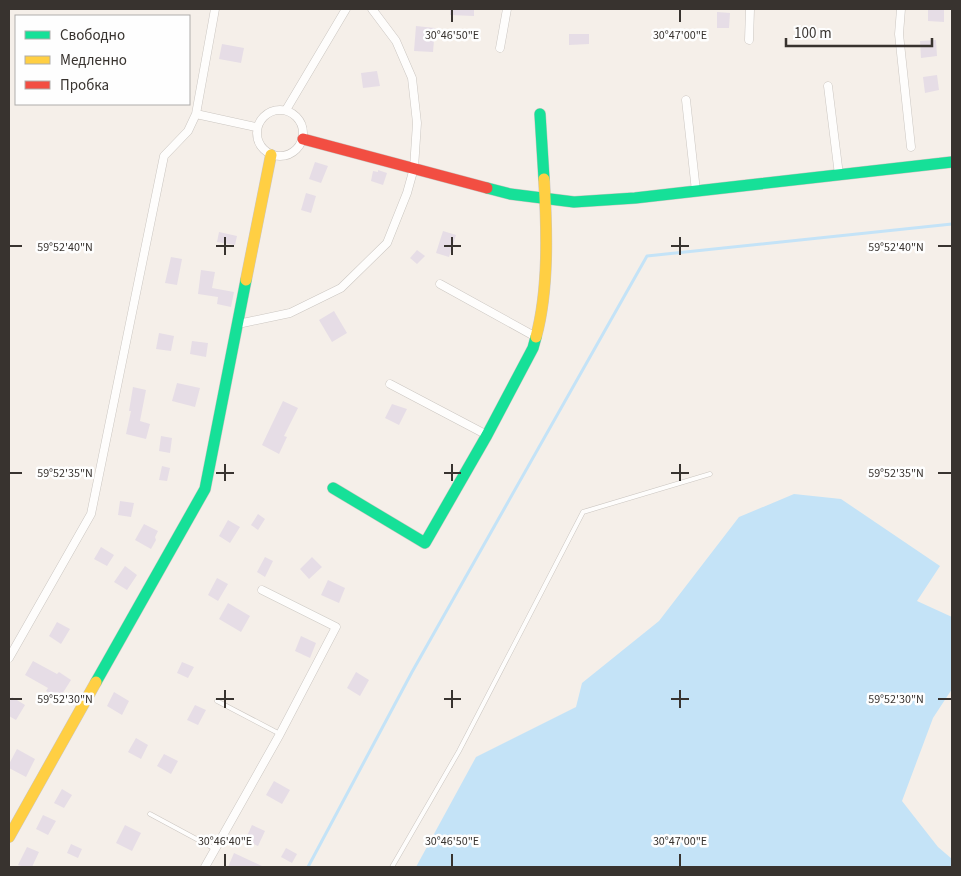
<svg xmlns="http://www.w3.org/2000/svg" width="961" height="876" font-family="'Source Sans 3',sans-serif">
<rect width="100%" height="100%" fill="#f5efe9"/>
<!-- water -->
<path fill="#c4e3f7" d="M794,494l47,5 99,67 -23,35 35,16v72l-19,29 -31,83 36,46 14,12v8h-536l60,-110 100,-50 6,-24 77,-62 80,-104z"/>
<g fill="none" stroke-linecap="round" stroke-linejoin="round">
<!-- stream -->
<path stroke="#c4e3f7" stroke-width="3" d="M308,867l104,-195 235,-416 305,-32"/>
</g>
<!-- building -->
<path fill="#e6dde6" d="M450,9h24v7l-24,-1z
M928,9h16v13l-16,-1z
M717,12l13,1 -1,15h-12z
M416,26l19,2 -2,24 -19,-1z
M569,34h20v10l-20,1z
M936,40l1,16 -16,2 -1,-17z
M222,44l22,4 -3,15 -22,-4z
M377,71l3,15 -17,2 -2,-15z
M937,75l2,15 -14,3 -2,-16z
M315,162l13,4 -7,17 -12,-4z
M378,170l9,3 -4,12 -12,-4 2,-10 5,1z
M306,193l10,3 -5,17 -10,-3z
M443,231l13,4 -7,22 -13,-4z
M219,232l18,4 -2,9 -18,-3z
M417,250l8,6 -8,8 -7,-6z
M171,257l11,2 -5,26 -12,-2z
M201,270l14,2 -3,16 22,4 -3,15 -14,-3 1,-7 -20,-3z
M334,311l13,22 -15,9 -13,-22z
M159,333l15,3 -3,15 -15,-2z
M192,341l16,2 -2,14 -16,-3z
M177,383l23,5 -5,19 -23,-6z
M133,387l13,3 -6,31 10,3 -4,15 -20,-5 5,-23h-2z
M283,401l15,7 -14,28 3,1 -8,17 -17,-9z
M392,404l15,5 -8,16 -14,-7z
M161,436l11,2 -2,15 -11,-2z
M162,466l8,2 -3,13 -8,-1z
M120,501l14,2 -3,14 -13,-2z
M258,514l7,5 -7,11 -7,-5z
M228,520l12,7 -10,16 -11,-7z
M144,524l14,7 -3,6 1,3 -5,9 -16,-9z
M101,547l13,8 -7,11 -13,-7z
M265,557l8,4 -8,16 -8,-5z
M312,557l10,10 -13,12 -9,-10z
M125,566l12,9 -10,15 -13,-8z
M217,578l11,6 -10,17 -10,-6z
M328,580l17,8 -6,15 -18,-8z
M228,603l22,13 -9,16 -22,-13z
M57,622l13,7 -9,15 -12,-8z
M301,636l15,7 -6,15 -15,-7z
M33,661l24,13 2,-2 12,8 -12,19 -13,-8 2,-3 -23,-13z
M182,662l12,5 -6,11 -11,-5z
M356,672l13,8 -9,16 -13,-8z
M114,692l15,9 -7,14 -15,-9z
M12,697l13,8 -9,15 -7,-4v-13z
M195,705l11,5 -8,15 -11,-5z
M136,738l12,7 -7,14 -13,-7z
M17,749l18,10 -9,18 -17,-9v-4z
M164,754l14,7 -7,13 -14,-8z
M274,781l16,9 -8,14 -16,-9z
M62,789l10,6 -8,13 -10,-5z
M43,815l13,6 -8,14 -12,-6z
M125,825l16,8 -9,18 -16,-8z
M252,825l13,6 -7,15 -13,-6z
M71,844l11,5 -4,9 -11,-5z
M27,847l12,5 -7,15h-8l-6,-2z
M286,848l11,6 -5,9 -11,-6z
M234,853l30,14h-36z"/>
<g fill="none" stroke-linecap="round" stroke-linejoin="round">
<defs>
<path id="lane" d="M217,701l63,33
M150,814l65,35
M392,867l67,-116 124,-239 127,-38"/>
<path id="street" d="M901,9l-2,25 12,113
M749,40l1,-31
M500,48l7,-39
M828,86l11,89
M686,100l10,91
M257 133a23 23 0 1 1 46 0a23 23 0 1 1-46 0Z
M286,110l60,-101
M196,114l60,13
M440,284l96,53
M238,324l52,-11 51,-25 46,-45 20,-50 7,-25 3,-45 -5,-45 -16,-37 -24,-32
M390,384l97,51
M9,658l82,-144 73,-358 24,-25 8,-17 19,-105
M205,867l75,-133 56,-107 -74,-37"/>
<path id="fast" d="M540,114l4,65
M487,188l23,6 64,8 61,-4 317,-36
M333,488l92,55 62,-108 46,-87 3,-11
M96,682l109,-193 41,-209"/>
<path id="slow" d="M246,280l25,-125
M536,337c13,-48 11,-108 8,-158
M9,837l87,-155"/>
<path id="jam" d="M303,139l184,49"/>
</defs>
<!-- lane casing -->
<use href="#lane" stroke="#cbc6c1" stroke-width="5"/>
<!-- street casing -->
<use href="#street" stroke="#cbc6c1" stroke-width="9"/>
<!-- fast casing -->
<use href="#fast" stroke="#cbc6c1" stroke-width="12"/>
<!-- slow casing -->
<use href="#slow" stroke="#cbc6c1" stroke-width="12"/>
<!-- jam casing -->
<use href="#jam" stroke="#cbc6c1" stroke-width="12"/>
<!-- lane -->
<use href="#lane" stroke="#fefdfc" stroke-width="4"/>
<!-- street -->
<use href="#street" stroke="#fefdfc" stroke-width="8"/>
<!-- fast -->
<use href="#fast" stroke="#16e098" stroke-width="11"/>
<!-- slow -->
<use href="#slow" stroke="#ffcf43" stroke-width="11"/>
<!-- jam -->
<use href="#jam" stroke="#f24e42" stroke-width="11"/>
</g>
<!-- ticks -->
<path fill="none" stroke="#38332f" stroke-width="2" d="M452,10v12M680,10v12M225,237v18M452,237v18M680,237v18M10,246h12M216,246h18M444,246h17M671,246h18M938,246h13M225,464v17M452,464v17M680,464v17M10,473h12M216,473h18M444,473h17M671,473h18M938,473h13M225,690v18M452,690v18M680,690v18M10,699h12M216,699h18M444,699h17M671,699h18M938,699h13M225,854v12M452,854v12M680,854v12"/>
<g font-size="12" text-anchor="middle" fill="#38332f" stroke="#fefefe" stroke-width="5" stroke-linejoin="round" paint-order="stroke">
<text x="452" y="39">30°46'50"E</text>
<text x="680" y="39">30°47'00"E</text>
<text x="65" y="251">59°52'40"N</text>
<text x="896" y="251">59°52'40"N</text>
<text x="65" y="477">59°52'35"N</text>
<text x="896" y="477">59°52'35"N</text>
<text x="65" y="703">59°52'30"N</text>
<text x="896" y="703">59°52'30"N</text>
<text x="225" y="845">30°46'40"E</text>
<text x="452" y="845">30°46'50"E</text>
<text x="680" y="845">30°47'00"E</text>
</g>
<!-- border -->
<rect width="961" height="876" fill="none" stroke="#38332f" stroke-width="20"/>
<!-- legend -->
<rect x="15" y="15" width="175" height="90" fill="#fefefe" stroke="#afadab"/>
<rect x="25" y="31" width="25" height="8" fill="#16e098" stroke="#afadab"/>
<text x="60" y="40" font-size="15" fill="#38332f">Свободно</text>
<rect x="25" y="56" width="25" height="8" fill="#ffcf43" stroke="#afadab"/>
<text x="60" y="65" font-size="15" fill="#38332f">Медленно</text>
<rect x="25" y="81" width="25" height="8" fill="#f24e42" stroke="#afadab"/>
<text x="60" y="90" font-size="15" fill="#38332f">Пробка</text>
<!-- scale -->
<path d="M786 38v8h146v-8" fill="none" stroke="#38332f" stroke-width="2.5"/>
<text x="794" y="38" font-size="15" fill="#38332f" stroke="#fefefe" stroke-width="4" paint-order="stroke">100 m</text>
</svg>
